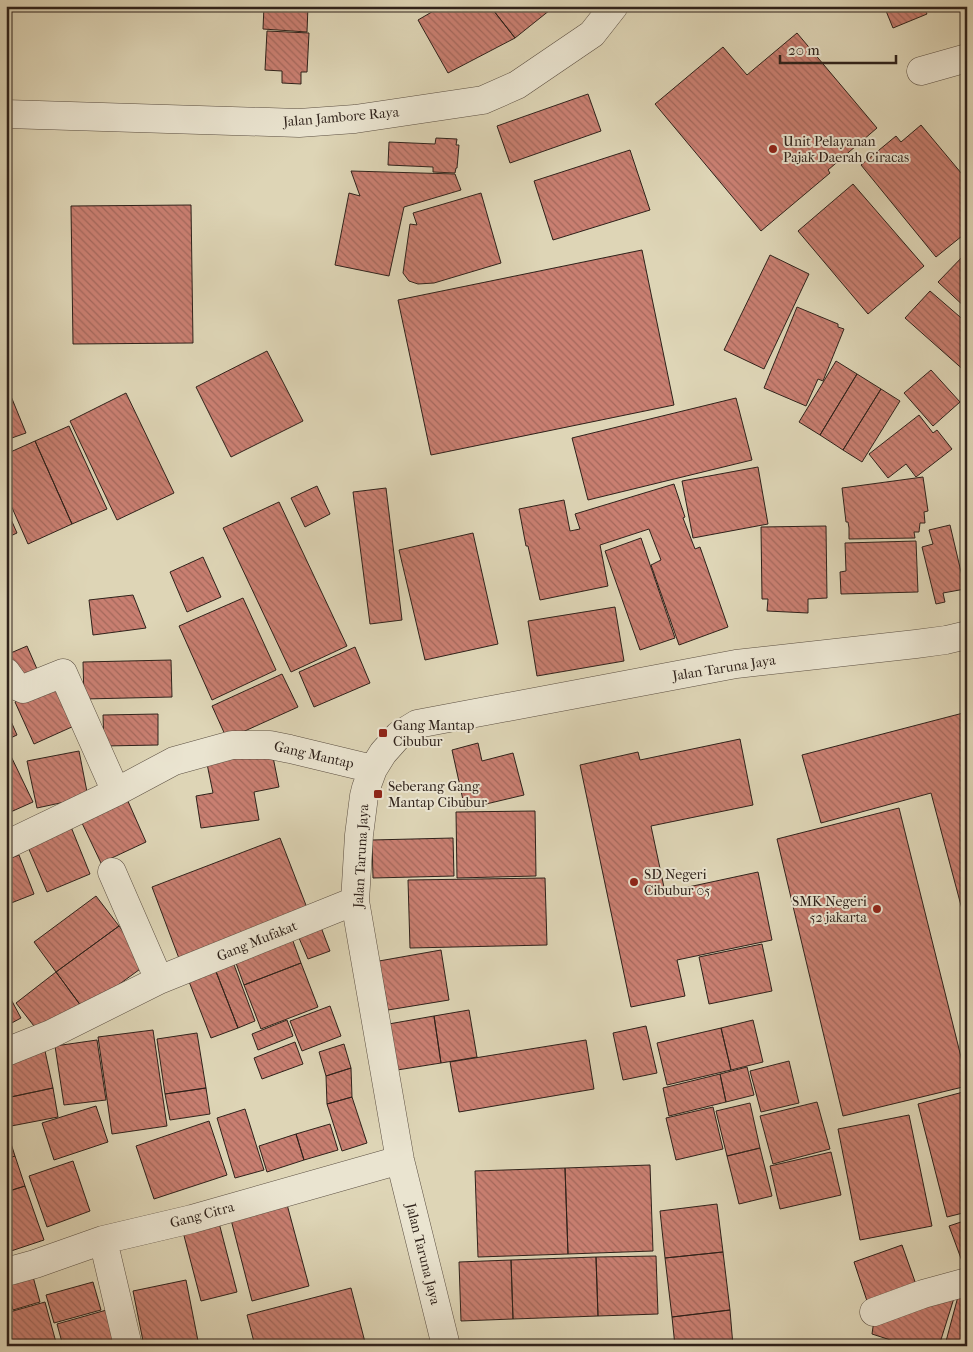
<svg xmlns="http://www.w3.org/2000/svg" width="973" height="1352" font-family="'IM FELL French Canon',serif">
<defs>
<pattern id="building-back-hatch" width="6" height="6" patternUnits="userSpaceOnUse" patternTransform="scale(1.25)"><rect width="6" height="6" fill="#c97f71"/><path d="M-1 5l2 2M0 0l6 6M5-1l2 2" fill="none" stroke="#a4685c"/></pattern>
</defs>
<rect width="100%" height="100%" fill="#ded5b6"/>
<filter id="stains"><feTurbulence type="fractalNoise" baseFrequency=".004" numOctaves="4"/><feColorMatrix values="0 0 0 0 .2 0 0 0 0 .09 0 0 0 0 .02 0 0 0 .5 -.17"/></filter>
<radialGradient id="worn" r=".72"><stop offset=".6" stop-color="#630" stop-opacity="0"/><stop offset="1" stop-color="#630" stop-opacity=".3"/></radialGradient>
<!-- building -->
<path fill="url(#building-back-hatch)" stroke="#2f221b" d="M264,6h44l-1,26 -44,-3z
M442,6h48l25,32 -67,35 -30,-53z
M490,6h65l-40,32z
M884,6h39l4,8 -34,14z
M267,31l42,2 -2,39h-6v12l-19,-1v-12l-17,-1z
M797,33l80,95 -49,42 2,3 -69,58 -106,-127 68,-57 24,28z
M588,94l13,37 -91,32 -13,-37z
M921,125l46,55v52l-31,25 -75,-92 35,-29 5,6z
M436,138l21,1 -1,6h3l-2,23h-1l-1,5 -22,-1v-5l-45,-2 1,-23 46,2z
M630,150l20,60 -97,30 -19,-59z
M351,171l104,3 6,16 -57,17 -15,69 -54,-11 14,-72 11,3z
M853,184l71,82 -56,48 -70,-83z
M481,193l20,70 -67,20 -16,1 -9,-3 -6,-8 7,-49 7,1 -4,-12z
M191,205l2,138 -120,1 -2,-138z
M642,250l32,155 -243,50 -33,-155z
M967,252v57l-29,-27z
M770,255l39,19 -45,95 -40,-19z
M930,291l37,32v50l-62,-55z
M797,307l41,17v3l6,2 -21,52 -5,-2 -12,27 -42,-18z
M267,351l36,70 -72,36 -35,-70z
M836,361l21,13 -37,61 -21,-13z
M931,370l29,32 -27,24 -29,-33z
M857,374l24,15 -38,61 -23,-15z
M6,384l20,49 -20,7z
M881,389l19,12 -38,61 -19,-12z
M126,393l48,100 -57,27 -47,-99z
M736,398l16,62 -164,40 -16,-62z
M919,415l14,18 4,-3 15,19 -36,28 -10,-13 -18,14 -19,-24z
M69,426l38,83 -35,15 -37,-83z
M35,441l37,83 -44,20 -22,-50v-40z
M758,467l10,57 -75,14 -11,-57z
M923,477l5,34 -4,1 1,11h-5l-1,9h-5l1,6 -66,1v-11l-1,-6h-2l-4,-34z
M674,484l11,33 -2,1 12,31 5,-2 28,80 -49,18 -28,-80 10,-5 -12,-31 -49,16 8,41 -68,14 -12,-54h-2l-7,-37 45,-9 6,31 10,-2 -5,-15z
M317,486l13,28 -25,13 -14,-29z
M386,488l16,132 -32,4 -17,-132z
M279,502l68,144 -56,26 -68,-144z
M6,508l11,25 -11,5z
M950,525l15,64 -22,4 2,9 -9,2 -14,-57 11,-3 -4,-14z
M826,526l1,72 -19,1v14l-41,-2 1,-12h-6l-1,-72z
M473,533l25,111 -73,16 -26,-110z
M641,538l34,100 -35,12 -35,-99z
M916,541l2,51 -77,2 -1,-22 6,-1 -1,-28z
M967,551v15l-4,-13z
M203,557l18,40 -34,15 -17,-40z
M133,595l13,33 -53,7 -4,-35z
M243,598l33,72 -64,30 -33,-74z
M615,607l9,54 -87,15 -9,-55z
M27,646l10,23 -23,10 -8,-18v-6z
M355,647l15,36 -56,24 -15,-35z
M171,660l1,37 -88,2 -1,-37z
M282,674l16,33 -71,32 -15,-33z
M54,684l20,42 -40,18 -19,-42z
M6,710l11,25 -11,5z
M967,712v216l-36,-135 -110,30 -19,-68z
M158,714v31l-54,1 -1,-31z
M740,739l13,66 -102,21 14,66 93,-20 14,68 -95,20 8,36 -54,11 -51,-242 58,-13 2,8z
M478,743l4,18 31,-8 11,42 -59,14 -13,-59z
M271,747l8,40 -25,5 5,28 -58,8 -5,-32 17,-3 -7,-34z
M8,750l25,52 -27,12v-63z
M79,751l9,46 -51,11 -10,-47z
M127,799l19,43 -45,21 -20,-42z
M899,808l68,273v5l-124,30 -66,-277z
M535,811l1,65 -79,2 -1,-66z
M69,822l21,52 -43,18 -22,-52z
M280,838l29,75 -129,48 -28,-74z
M453,838l1,38 -81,2 -1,-38z
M19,855l15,39 -28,11v-45z
M545,878l2,67 -137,3 -2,-68z
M96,896l23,30 -63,46 -22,-30z
M319,922l11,29 -22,8 -12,-28z
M119,926l28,38 -63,46 -28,-38z
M290,933l11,30 -57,22 -11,-30z
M762,944l10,47 -63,13 -10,-47z
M441,950l8,50 -61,10 -9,-49z
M233,962l22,59 -17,7 -23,-59z
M301,963l17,44 -57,22 -17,-44z
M215,969l23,59 -27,10 -23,-59z
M56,972l28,38 -43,25 -25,-32z
M6,990l15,28 -15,8z
M330,1006l11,30 -39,15 -12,-30z
M469,1010l8,47 -36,6 -7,-47z
M434,1016l7,47 -50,8 -8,-46z
M287,1020l6,16 -35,14 -6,-16z
M753,1020l10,42 -32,8 -10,-42z
M646,1026l11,47 -34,7 -10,-47z
M721,1028l10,42 -64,15 -10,-42z
M153,1030l14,96 -55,8 -14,-97z
M197,1033l9,55 -41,6 -8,-55z
M97,1040l9,60 -42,5 -9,-59z
M586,1040l8,49 -135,23 -9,-50z
M295,1042l8,22 -41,15 -8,-21z
M344,1044l7,24 -25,8 -7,-24z
M45,1051l8,37 -47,10v-40z
M789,1061l10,42 -38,9 -11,-41z
M747,1067l7,28 -28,7 -6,-28z
M351,1068l1,29 -25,7 -1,-28z
M720,1074l6,28 -57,14 -6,-28z
M53,1088l5,29 -52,10v-29z
M206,1088l4,26 -40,6 -5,-26z
M967,1091v121l-20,5 -29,-113z
M352,1097l15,46 -25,8 -15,-47z
M817,1102l13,47 -57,15 -13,-48z
M750,1103l10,45 -33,8 -11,-45z
M96,1106l12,36 -54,18 -12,-37z
M713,1107l10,42 -47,11 -10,-42z
M245,1109l19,61 -29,8 -18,-60z
M909,1115l23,111 -72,14 -22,-111z
M209,1121l18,54 -73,24 -18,-53z
M330,1124l8,26 -34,10 -8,-26z
M6,1128l9,28 -9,3z
M296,1134l8,26 -37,12 -8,-26z
M760,1148l12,48 -33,8 -12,-48z
M831,1152l10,43 -61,14 -10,-43z
M15,1156l10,30 -19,6v-33z
M73,1161l17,50 -43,16 -18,-51z
M650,1165l3,86 -85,3 -3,-86z
M565,1168l3,86 -90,3 -3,-86z
M25,1186l19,54 -36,12 -2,-6v-54z
M285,1197l24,89 -57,15 -23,-89z
M717,1204l6,48 -58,6 -5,-47z
M218,1219l19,73 -36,9 -19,-73z
M967,1220v51l-1,1 -17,-46z
M902,1245l17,48 -49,17 -16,-48z
M723,1252l7,58 -58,7 -7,-59z
M656,1256l2,58 -60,2 -2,-59z
M596,1257l2,59 -85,3 -2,-59z
M511,1260l2,59 -52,2 -2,-59z
M32,1273l8,29 -27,8 -7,-24v-5z
M186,1280l13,66h-55l-11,-55z
M93,1282l8,28 -47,13 -8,-28z
M351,1288l15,58h-111l-8,-31z
M960,1289l7,2v55h-18l-4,-1z
M954,1298l-15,48h-30l-37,-12 3,-21z
M45,1302l12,44h-51v-33z
M110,1309l9,31 -20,6h-36l-6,-22z
M730,1310l3,36h-58l-3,-29z
M119,1340l1,6h-21z"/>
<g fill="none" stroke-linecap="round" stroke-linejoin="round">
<defs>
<path id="minor" d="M921,71l46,-13
M6,114l293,9 56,-4 128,-19 34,-15 75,-51 22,-28
M6,672l10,14 7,3 40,-16 53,119
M6,845l110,-53 58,-31 58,-16h38l20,4 83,20
M112,872l47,108
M6,1052l45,-18 108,-54 196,-79
M103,1240l25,106
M6,1272l29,-8 68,-24 89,-21 208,-59
M874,1312l49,-18 44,-12
M446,1346l-46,-186 -45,-259 4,-66 5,-39 2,-8 7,-19 10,-16 16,-18 18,-11 319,-60 180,-20 30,-4 21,-5"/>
</defs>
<!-- minor casing -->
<use href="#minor" stroke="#5b4f42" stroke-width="29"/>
<!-- minor -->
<use href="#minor" stroke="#eae4d0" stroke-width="28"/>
</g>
<!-- markers -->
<g fill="#8f2418" stroke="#eae4d0" stroke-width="2">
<circle cx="773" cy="149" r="5"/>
<rect x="378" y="728" width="10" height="10" rx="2.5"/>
<rect x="373" y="789" width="10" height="10" rx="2.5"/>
<circle cx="634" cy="882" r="5"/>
<circle cx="877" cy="909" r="5"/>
</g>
<g text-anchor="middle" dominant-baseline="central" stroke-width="4" stroke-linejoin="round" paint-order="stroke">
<!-- street labels -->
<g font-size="14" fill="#2f221b" stroke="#eae4d0">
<text transform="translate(341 117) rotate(-5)">Jalan Jambore Raya</text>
<text transform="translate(724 668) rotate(-9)">Jalan Taruna Jaya</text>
<text transform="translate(314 755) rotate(13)">Gang Mantap</text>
<text transform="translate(361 856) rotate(-87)">Jalan Taruna Jaya</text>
<text transform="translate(257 941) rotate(-22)">Gang Mufakat</text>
<text transform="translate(202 1215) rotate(-15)">Gang Citra</text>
<text transform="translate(423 1254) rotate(76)">Jalan Taruna Jaya</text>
</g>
<!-- poi labels -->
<g font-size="14" fill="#2f221b" stroke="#eae4d0" text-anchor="start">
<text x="783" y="141">Unit Pelayanan<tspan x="783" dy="16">Pajak Daerah Ciracas</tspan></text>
<text x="393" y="725">Gang Mantap<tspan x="393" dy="16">Cibubur</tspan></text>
<text x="388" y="786">Seberang Gang<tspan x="388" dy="16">Mantap Cibubur</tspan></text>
<text x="644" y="874">SD Negeri<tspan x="644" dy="16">Cibubur 05</tspan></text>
<text x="867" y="901" text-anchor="end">SMK Negeri<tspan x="867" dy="16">52 jakarta</tspan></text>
</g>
</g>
<!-- margin -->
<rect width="973" height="1352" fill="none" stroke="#ded5b6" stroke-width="25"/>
<rect x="8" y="8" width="958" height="1337" fill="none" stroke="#2f221b" stroke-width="2.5"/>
<rect x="12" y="12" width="948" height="1327" fill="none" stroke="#2f221b"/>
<!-- scale -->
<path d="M780 55v8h116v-8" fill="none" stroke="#2f221b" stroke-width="2.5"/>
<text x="788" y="55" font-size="15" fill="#2f221b" stroke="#eae4d0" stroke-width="4" paint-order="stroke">20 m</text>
<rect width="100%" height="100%" filter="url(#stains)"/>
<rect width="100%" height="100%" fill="url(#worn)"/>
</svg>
